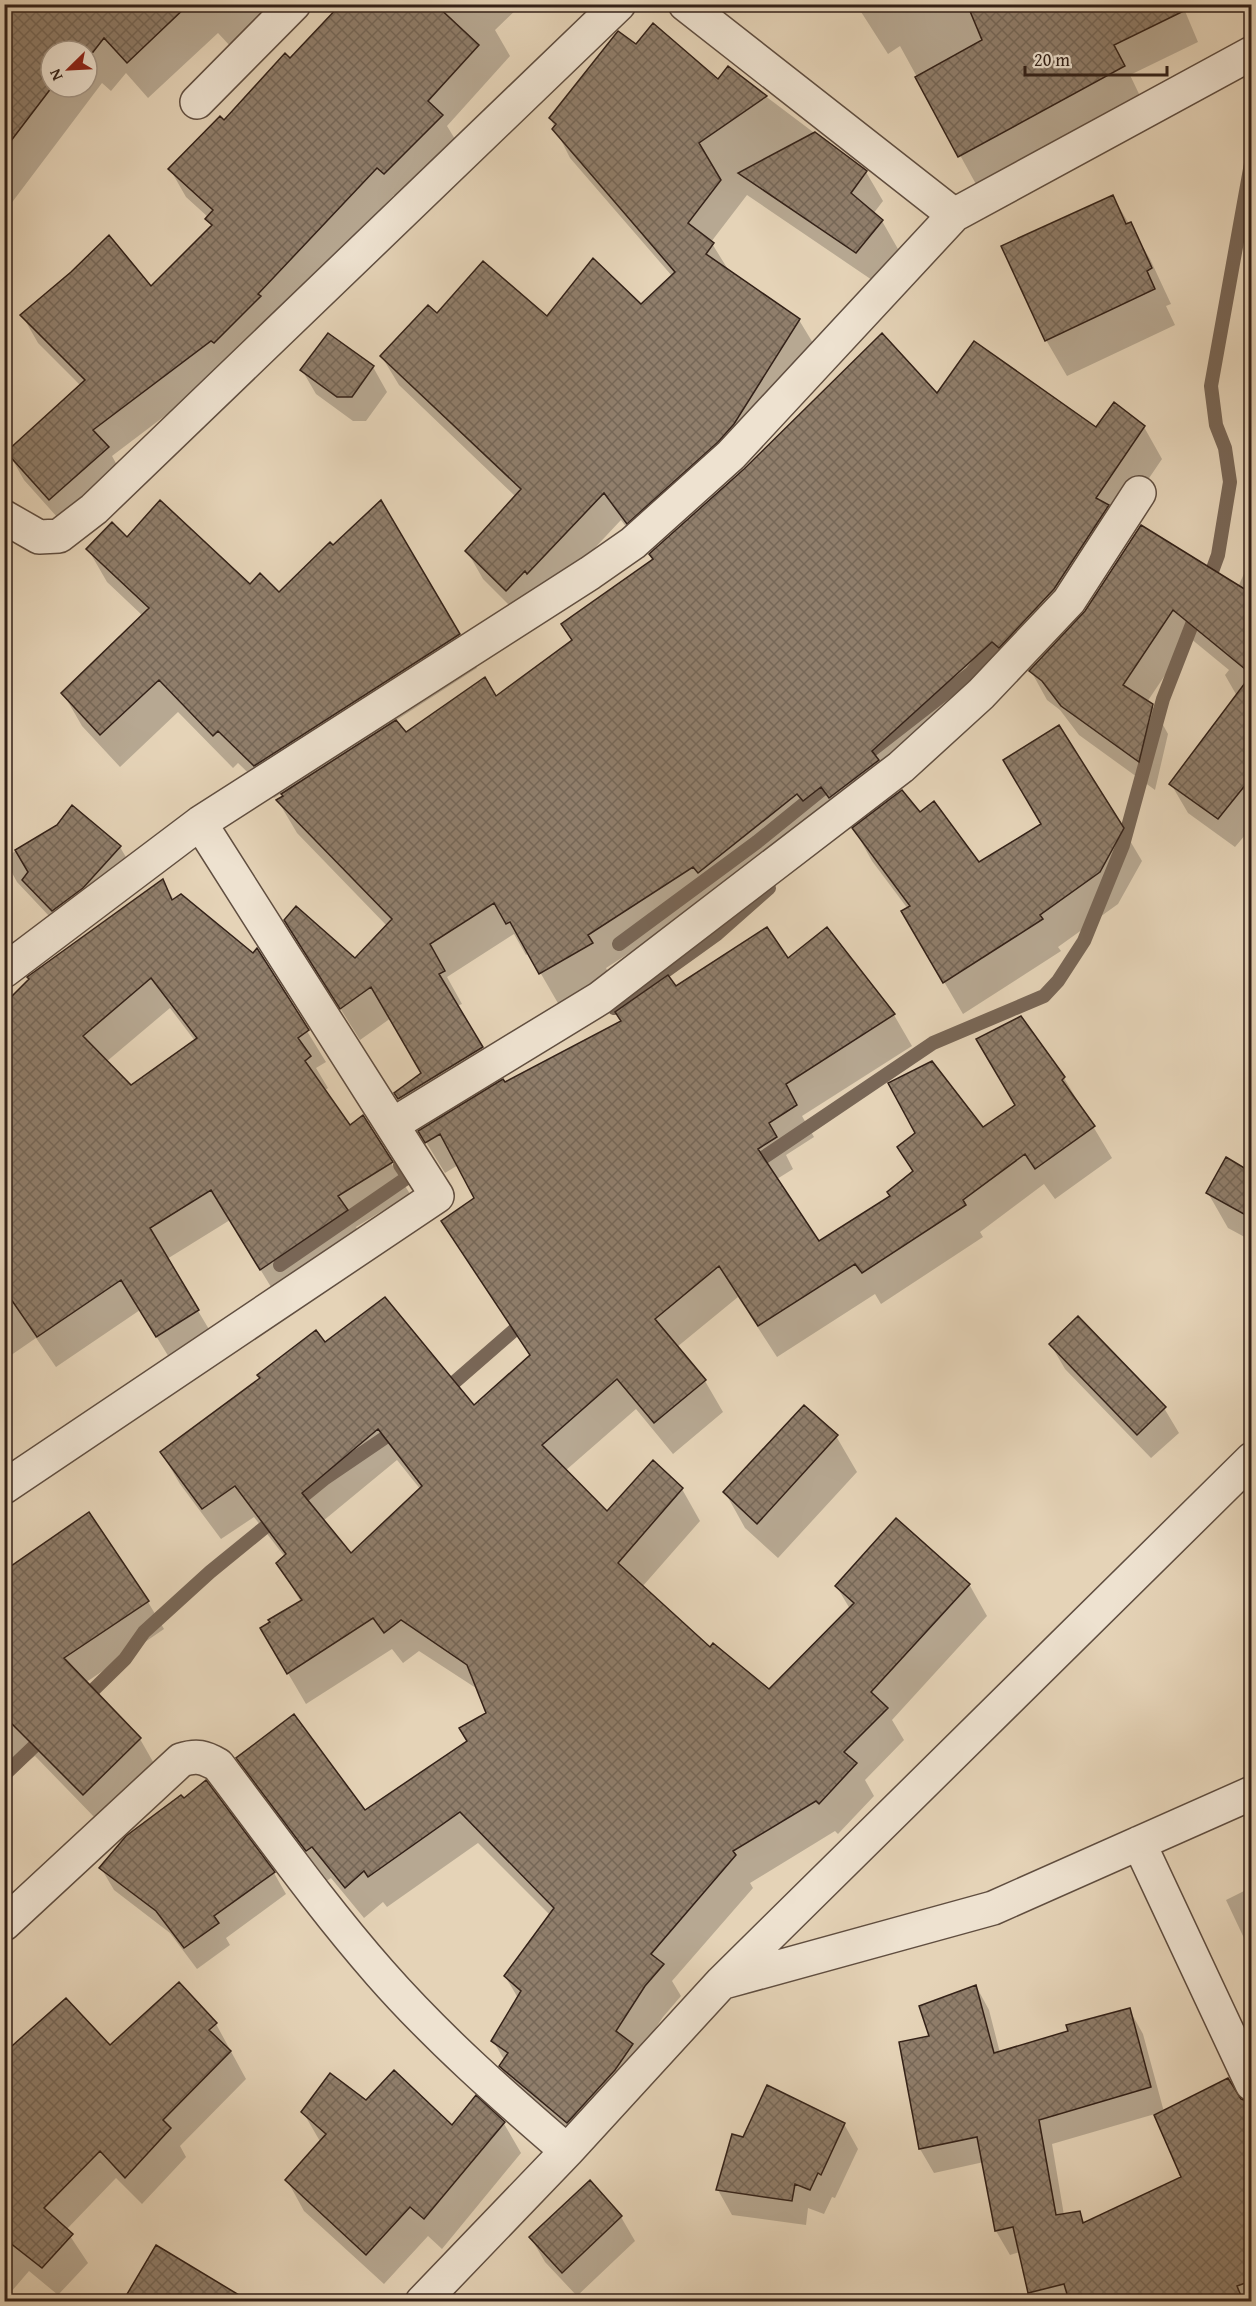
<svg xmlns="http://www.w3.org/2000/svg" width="1256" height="2306" font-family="'Gentium Book Plus',serif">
<defs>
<pattern id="building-cross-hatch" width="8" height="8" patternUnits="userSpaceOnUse" patternTransform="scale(1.5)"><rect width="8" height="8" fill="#907e6b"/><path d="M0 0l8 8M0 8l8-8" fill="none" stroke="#766757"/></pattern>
</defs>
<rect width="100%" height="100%" fill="#e5d3b7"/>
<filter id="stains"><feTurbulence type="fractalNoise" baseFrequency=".00333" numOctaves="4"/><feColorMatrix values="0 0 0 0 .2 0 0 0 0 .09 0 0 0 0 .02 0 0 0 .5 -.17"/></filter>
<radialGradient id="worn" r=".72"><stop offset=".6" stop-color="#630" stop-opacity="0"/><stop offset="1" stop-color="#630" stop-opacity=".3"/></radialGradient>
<!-- shadow -->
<path fill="#0003" fill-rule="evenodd" d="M4,4h256l-3,4 6,11 -31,29 -14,-15 -70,65 -22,-25 -15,18 -9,-8 -98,130zM51,51h36v36h-36z
M343,4h179l-27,26 15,26 -63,70 11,18 -58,57 -6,-6 -166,173 -116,88 11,20 -57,51 -42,-47 -16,-28 73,-66 -43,-43 -16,-28 129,-27 61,-60 -4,-11 -22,-20 -16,-28 120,-109z
M856,4h326l16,38 -68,33 10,21 -163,90 -77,-140 -12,8z
M636,46l82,35 10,-13 138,104 17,29 -10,13 9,7 16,28 -26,31 -125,-85 -36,47 18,29 70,49 17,28 -172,203 -23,-31 -76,81 -22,18 -40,-40 -16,-28 49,-54 -117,-112 -17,-28 55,-42 110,3 94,-12 31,-30 -102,-118 -20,-40z
M1113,197l37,62 21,45 -5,2 9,19 -108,51 -21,-36z
M373,367l14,25 -21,29h-13l-37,-27 -14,-24z
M937,395l159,34 48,-2 18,32 -44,65 8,15 -54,83 -54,57 -7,-6 -120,110 7,12 81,69 144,-35 19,32 -24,43 -60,43 3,4 -98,63 -60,-102 5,-3 -36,-48 -19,-34 -4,2 -9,-11 -234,150 4,8 -51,29 -30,-52 -3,2 -12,-21 -67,43 15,27 -5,2 47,78 118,-62 53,-33 112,-29 40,-31 67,86 18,31 -110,70 12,21 -28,18 7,14 -16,10 42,64 72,-46 22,-24 -14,-25 84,-19 81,-51 48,80 -57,41 -11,-15 -64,48 3,5 -102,67 -6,-10 -98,63 -39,-60 -61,50 28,34 18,31 -50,42 -37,-45 -71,62 42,43 46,-52 29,27 18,32 -58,66 68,62 59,42 81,-82 -13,-22 132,-3 18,32 -95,104 12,20 -39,40 9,16 -36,38 -3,-3 -85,52 3,5 -81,93 9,15 -18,21 -25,38 -52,98 -67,-56 -19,-31 5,-5 -12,-20 25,-43 -13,-22 46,-60 -73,-73 -91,64 -4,-5 -19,16 -33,-40 -6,4 -69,-92 -18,-32 127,54 104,-70 18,-29 -8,-23 -60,-39 -16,12 -11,-14 -86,55 -44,-75 39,-27 -23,-39 7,-6 -31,-40 -33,22 -41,-55 -19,-32 164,-108 149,63 57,-50 -88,-135 33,-24 -18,-33 -13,8 -49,-80 27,-19 -32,-56 -31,22 -75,-120 70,40 32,-34 -90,-93 -19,-32 6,-4 -2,-4 -8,5 -36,-35 -5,5 -55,-56 -58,55 -38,-41 -19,-33 80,-77 -36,-34 -19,-33 39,-10 124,47 28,8 102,-92 96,166 -82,53 11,13 89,-36zM397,1460l24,30 -70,65 -28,-34z
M1252,556v271l-17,20 -47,-34 -17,-29 66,-88 -12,-21 4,-5 -39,-32 -43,64 5,3 16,29 -13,56 -76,-55 -19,-25 -13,-10 -16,-29 55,-59 152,-25z
M72,807l48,40 14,24 -68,63 -49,-52 -13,-24 54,-32z
M163,881l11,19 79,55 4,-5 69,112 -10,6 12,20 -4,3 26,36 13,-10 47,77 -54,33 8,15 -85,58 -49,-80 -63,39 49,82 -41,26 -35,-57 -84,57 -20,-29 -32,22v-267zM170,1008l25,33 -64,46 -25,-25z
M1233,1163l19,10v68l-24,-13 -20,-35z
M1051,1345l113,63 15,25 -28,25 -86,-89z
M836,1436l21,36 -79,86 -33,-30 -20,-36z
M4,1573l144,29 16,27 -79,54 55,56 16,28 -57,55 -64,-66 -31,23z
M101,1868l173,5 12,21 -60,44 4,7 -33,24 -27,-36 -56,-43z
M1252,1887v68l-26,-55z
M976,1986l13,24 11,43 70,-21 59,-23 14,25 21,78 76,-12 10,4 2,198h-217l-5,-9 -10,-41 -10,3 -14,-24 -12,-69 -50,11 -14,-24 -20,-106 31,-6zM1155,2114l28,64 -98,46 -6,-12 -15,3 -12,-71z
M216,2024l30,55 -66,67 6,11 -44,47 -26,-26 -50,52 22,33 -30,32 -29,-24 -18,21 -7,-5v-232l106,-7z
M366,2103l86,25 51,-6 18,31 -79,96 -14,-13 -44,48 -80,-73 -17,-31 34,-37 -18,-31z
M844,2124l14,25 -23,49 -3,-1 -8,17 -16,-6 -2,17 -74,-10 -14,-25 25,-51z
M621,2217l14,24 -58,55 -32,-34 -14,-24z
M156,2248l67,40 8,14h-106z"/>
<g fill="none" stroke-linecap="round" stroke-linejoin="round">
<!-- stream -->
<path stroke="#796757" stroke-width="14" d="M1207,585l11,-30 12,-73 -5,-34 -9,-23 -5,-39 41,-228
M863,757l108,-84 35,-41
M619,944l138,-102 79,-64
M614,1008l103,-74 52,-46
M748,1168l185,-125 111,-47 14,-15 26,-40 39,-96 40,-146 35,-90
M280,1265l128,-88 -8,-12
M442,1393l85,-74
M81,1702l44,-43 19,-27 66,-60 114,-93 75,-51
M4,1775l43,-41"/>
</g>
<!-- building -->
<path fill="url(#building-cross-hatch)" stroke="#332118" stroke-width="1.5" fill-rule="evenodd" d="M4,4h185l-62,59 -23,-25 -14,18 -9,-8 -2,3h-28l1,36 -48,63z
M341,4h94l44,41 -51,56 15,14 -59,59 -7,-6 -119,126 3,2 -47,47 -3,-2 -118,89 16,17 -60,53 -43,-48 79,-72 -65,-65 51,-43 38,-37 42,51 61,-61 -7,-6 8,-9 -45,-41 52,-53 4,4 61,-67 5,5z
M967,4h231l-84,41 11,21 -167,91 -43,-80 67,-37z
M653,23l65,56 10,-13 39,30 -68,47 22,37 -33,43 26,20 -8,11 94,65 -66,105 -16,18 -91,82 -23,-31 -77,81 -2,-3 -19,20 -41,-40 56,-62 -141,-133 48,-51 9,8 46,-52 64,55 46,-58 48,46 34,-32 -123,-143 4,-5 -7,-6 69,-87 18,13z
M815,132l52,39 -16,22 32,27 -27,33 -118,-80z
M1113,195l13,29 5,-2 21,46 -5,3 8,18 -110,52 -44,-95z
M328,333l46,33 -22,31h-15l-37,-27z
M882,333l55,60 37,-52 122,86 18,-25 31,24 -49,72 13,7 -55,84 -55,59 -7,-6 -120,109 7,9 -50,38 -8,-11 -18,14 -6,-7 -99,79 -5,-6 -105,68 5,8 -54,31 -29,-52 -4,2 -12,-21 -64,41 15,27 -6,3 44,73 -85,52 -4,-6 27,-20 -50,-86 -31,22 -56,-89 12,-14 59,52 37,-39 -116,-119 7,-4 -2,-2 115,-74 10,12 79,-55 11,19 76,-56 -11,-16 92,-65 -4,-5 95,-85z
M160,500l90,84 10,-11 19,19 51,-50 3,3 48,-45 79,134 -206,132 -36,-35 -5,5 -54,-56 -59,55 -39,-42 88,-85 -63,-59 26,-27 15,15z
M1141,525l110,68v81l-78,-64 -50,75 30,19 -14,58 -78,-56 -19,-25 -13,-10 56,-60z
M1251,675v103l-33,41 -49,-35z
M1059,725l65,103 -24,44 -60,43 3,4 -100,64 -42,-72 9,-5 -58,-78 50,-38 18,22 14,-11 45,61 62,-38 -38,-64z
M72,805l49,41 -38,42 -31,23 -30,-31 6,-8 -13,-22 42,-25z
M163,879l9,21 9,-6 72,59 4,-5 52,82 -11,8 13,18 -6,5 45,64 13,-10 30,47 -55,34 10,14 -88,60 -49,-80 -61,38 49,82 -43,27 -35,-57 -84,57 -33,-48v-285l25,-25 -2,-2zM151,978l46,60 -66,47 -48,-49z
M767,927l21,31 39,-31 68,87 -109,70 11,21 -28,18 8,14 -19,12 61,92 71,-45 -3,-4 26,-21 -16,-24 18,-14 -27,-50 44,-22 51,66 32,-22 -39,-66 45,-23 44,61 -3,3 33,46 -60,43 -10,-15 -62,46 3,5 -104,68 -7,-9 -97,62 -39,-60 -64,53 51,61 -52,43 -37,-44 -75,66 65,66 46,-51 30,28 -65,75 92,84 3,-4 56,46 85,-86 -19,-17 61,-68 74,66 -99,108 17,16 -44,44 13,11 -38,41 -3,-3 -83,50 3,4 -85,99 13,10 -19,22 -29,45 17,13 -18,26 -48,53 -68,-57 9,-13 -17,-12 30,-50 -17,-15 50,-68 -94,-96 -92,65 -4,-6 -19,17 -33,-41 -6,4 -70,-93 58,-44 71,96 102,-69 -8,-13 27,-15 -19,-48 -66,-45 -17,13 -11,-15 -86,56 -27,-46 10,-6 -2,-2 34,-20 -26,-37 10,-9 -51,-68 -33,23 -42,-57 100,-74 -3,-3 59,-45 9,12 60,-45 89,108 56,-50 -89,-134 33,-23 -34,-64 -15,9 -7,-12 85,-52 2,3 116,-61 -6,-9 53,-37 8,11zM378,1429l44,57 -71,67 -49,-60z
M1226,1157l25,15v46l-45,-25z
M1078,1316l88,91 -29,28 -88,-91z
M804,1405l34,30 -81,89 -34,-32z
M89,1512l60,89 -85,57 77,80 -58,57 -79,-79v-145z
M206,1780l69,92 -61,44 5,7 -35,25 -28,-37 -57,-43 27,-32 55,-41 3,3z
M179,1982l38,41 -8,7 22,21 -68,69 8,8 -46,50 -25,-27 -56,57 29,26 -31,34 -32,-25 -6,6v-196l62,-55 44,47z
M976,1985l18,68 74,-22 -2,-6 64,-17 21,79 -112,33 17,95 24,-4 3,12 98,-46 -27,-62 74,-37 13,21 10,4v178l-14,5 6,15h-174l-5,-17 -36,9 -15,-66 -18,4 -18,-94 -58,12 -20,-107 30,-6 -10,-30z
M394,2070l58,55 24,-30 29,27 -81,97 -14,-12 -44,48 -81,-75 41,-46 -25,-22 29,-39 36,27z
M767,2085l78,38 -24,52 -3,-2 -8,17 -15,-6 -3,17 -76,-11 16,-56 11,3z
M590,2180l32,36 -60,57 -33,-36z
M156,2245l93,56h-126z"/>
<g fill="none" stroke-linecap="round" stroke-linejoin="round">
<defs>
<path id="minor" d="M685,4l269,211
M197,102l97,-98
M4,517l35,20 20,-1 35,-27 525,-505
M4,971l196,-148 390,-250 43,-30 98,-88 223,-240 298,-162
M392,1125l208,-127 301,-231 80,-73 88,-93 70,-108
M4,1487l433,-291 -237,-373
M1139,1843l113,241
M4,1924l177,-164c16,-5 23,-3 37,5 53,70 104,142 162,208 57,65 122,122 187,178
M724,1982l269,-74 259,-115
M422,2302l145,-151 155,-169 530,-523"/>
</defs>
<!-- minor casing -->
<use href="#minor" stroke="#604e40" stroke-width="36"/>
<!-- minor -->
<use href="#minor" stroke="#eee2d0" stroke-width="33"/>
</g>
<!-- margin -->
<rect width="1256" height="2306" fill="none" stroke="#e5d3b7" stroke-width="24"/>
<rect x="6" y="6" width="1244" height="2294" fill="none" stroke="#332118" stroke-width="3"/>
<rect x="12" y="12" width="1232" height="2282" fill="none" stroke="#332118" stroke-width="1.5"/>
<!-- north arrow -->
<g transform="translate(69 69) rotate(246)"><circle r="28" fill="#eee2d0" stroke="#a39586" stroke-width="1.5"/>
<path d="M0-4.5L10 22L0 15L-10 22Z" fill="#8f2418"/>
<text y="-9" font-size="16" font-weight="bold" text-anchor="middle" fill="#332118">N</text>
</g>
<!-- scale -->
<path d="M1025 66v9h142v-9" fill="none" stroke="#332118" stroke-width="3"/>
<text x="1034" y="66" font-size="18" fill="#332118" stroke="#eee2d0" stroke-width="4.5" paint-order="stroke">20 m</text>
<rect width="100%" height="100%" filter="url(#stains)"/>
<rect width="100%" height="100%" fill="url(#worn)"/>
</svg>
